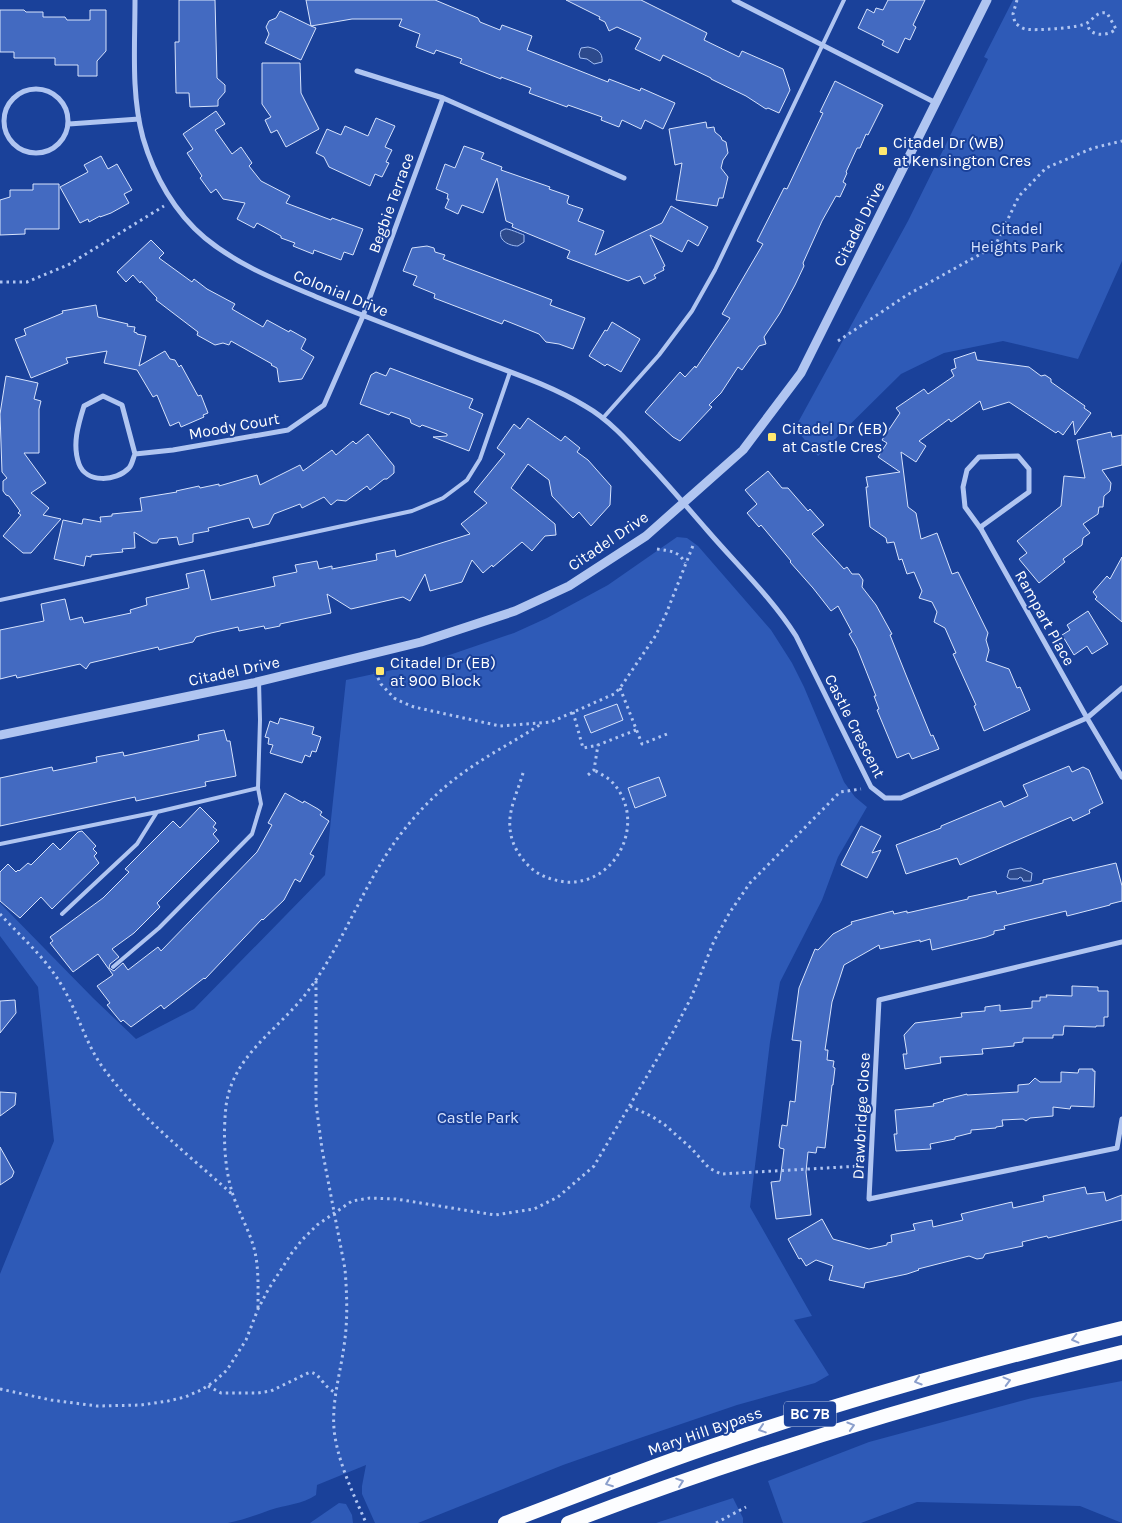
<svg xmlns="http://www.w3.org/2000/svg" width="1122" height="1523" font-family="Karla,sans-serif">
<rect width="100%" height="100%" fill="#1a419a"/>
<!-- green -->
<path fill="#2e5ab7" d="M1013,0h109v261l-44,98 -75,-18 -59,12 -43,21 -83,82 -23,-28 113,-207 80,-162 -4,-2z
M677,537l10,1 11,8 73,84 21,33 12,24 40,95 11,15 12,10 -29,50 -16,43 -42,82 -10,60 -20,165 62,109 -18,4 35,55 -14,8 -78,22 -100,34 -74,26 -145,58h-43l-13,-29v-8l4,-21 -49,20 -1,10c-13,9 -31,10 -46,15 -14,5 -27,10 -42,13h-228v-249l54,-133 -16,-154 -38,-51v-33l93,95 43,41 58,-30 131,-134 21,-195 83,-18 85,-29 33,-15 61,-33z
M1122,1381v142l-42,-17 -163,-4 -56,21h-78l-15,-42 101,-39 163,-44z
M733,1498l10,20v5h-87z
M339,1503l7,1 6,11 1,8h-43z"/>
<!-- water -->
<path fill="#2d4a8c" stroke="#a3bef3" d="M588,47c9,2 15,5 14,15l-8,2 -7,-5 -7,-1 -1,-4 2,-6z
M505,229c3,-1 16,5 19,6v7l-6,4c-8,0 -20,-5 -17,-15z
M1021,868l11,5 -1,8h-8l-1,-3 -2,-1 -2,2h-8l-3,-2 2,-7z"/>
<!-- building -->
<path fill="#436ac1" stroke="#d7e3fc" d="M179,0h36l2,78 8,7v7l-7,8v6l-28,1 -1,-14h-13l-1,-51h4z
M306,0h129l43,18 2,4 20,8 2,-5 30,11 -5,14 81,32 1,-3 31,12 1,-3 34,15 -12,26 -18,-9 -4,9 -19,-9 -3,7 -18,-7 1,-3 -34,-12 -1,2 -38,-14 2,-5 -30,-11v2l-41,-16 2,-4 -26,-9 -2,4 -18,-7 4,-13 -21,-8 3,-7h-50l-41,7 5,2 -15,32 -36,-17 4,-9 -3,-7 3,-6 7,-3 4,-7 31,15z
M566,0h75l66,33 -3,7 35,17 3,-6 41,18 7,21 -11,23 -11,-5 -2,1 -20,-13 -35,-17v-1l-48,-23 -3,6 -25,-12 6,-11 -24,-11 -8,4 -4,-9 -6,-3 1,-2z
M888,0h37l-12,25 3,2 -6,13 -5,-2 -7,15 -16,-8 2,-4 -26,-13 9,-19 7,4 2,-5 7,2z
M0,10h24l2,2h17v5h22l2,3h23v-10h16v41l-9,10v15h-19v-11h-23v-7h-41v-6h-14z
M262,63h38l1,30 18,36 -33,18 -9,-17 -6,3 -6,-13 6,-3 -9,-13z
M835,81l48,24 -15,30 -2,-1 -6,14h-3l-11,24 1,1 -4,9 3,2 -6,13 -4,-1 -14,25 -19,42 1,3 -9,19 -15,28 -16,24 2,7 -7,2 -17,24 -4,-3 -17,26 -12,12 3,2 -32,34 -7,-4 -28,-25 35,-40 5,5 10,-11 1,2 34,-50 -8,-4 41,-70 -6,-3 27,-53 3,1 36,-76 -3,-1z
M216,111l9,13 -10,6 17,24 9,-7 11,16 -3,3 12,15 29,15 -4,7 45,17 1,-2 31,11 -10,26 -9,-3 -3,8 -27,-10 -1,4 -20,-8 2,-3 -14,-5v-2l-24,-13 -3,5 -17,-9 8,-16 -22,-4 -7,-10 -5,4 -11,-15 2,-2 -15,-23 6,-4 -10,-15z
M376,118l19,8 -10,21 7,3 -6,12 3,1 -7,14 -7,-3 -5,12 -41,-19 -5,-10 -8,-4 11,-24 14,6 4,-9 23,10z
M706,122l1,6 7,-1 1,5 6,5 1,3 4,2 2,11 -5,7 -2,8 7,9 -5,21h-4l-2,8 -41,-6 6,-37 -7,2 -6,-36z
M464,146l20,7 -3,6 21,8 -1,3 49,17 -1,2 20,7 -2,6 1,2 15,5 -5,12 26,10 -9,24 67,-32 9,-17 37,21 -10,19 -10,-6 -6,12 -32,-17 15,31 -2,1 1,3 -10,5 2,3 -12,6 -4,-8 -12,5 -61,-23 3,-7 -58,-24 1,-3 -7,-3 -9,-43 -14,35 -21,-8 -4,9 -13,-6 4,-9h-2l1,-5 -12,-5 9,-25 10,4z
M101,156l7,13 9,-5 15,26 -8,4 5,9 -18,10 -11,4v-1l-11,6 -1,-3 -8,4 -20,-36 28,-15 -4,-7z
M33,184h26v45h-34v5l-25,1v-35l10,-3v-7h23z
M151,240l13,13 -5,5 33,24 2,-3 13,10 28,15 -3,5 31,18 4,-7 22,12 1,-2 16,9 -5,10 13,8 -12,22 -23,3 -2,-14 -6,-3 1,-1 -41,-23 -2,4 -6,-2 -8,2 -18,-10 1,-3 -42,-32 1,-2 -16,-17 -1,2 -7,-8 -7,7 -9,-10z
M427,246l7,2 1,4 10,3 -2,4 109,41 -2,5 35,13 -12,31 -14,-5 -13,-2 -7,-8 -35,-14 -2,4 -68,-26 1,-4 -22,-9 4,-9 -14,-5 9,-23z
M96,305l2,12 30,7 -1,2 8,1 -1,5 3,1v1l9,2 -7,30 26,-15 5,8 5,1 4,7 2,-2 17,31 3,-1 7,18 -5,2 1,2 -23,10 -2,-5 -9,4 -13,-31 -4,2 -16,-27 -33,-7 3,-12 -41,7 2,5 -37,15 -16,-39 11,-4 -2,-6 39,-16 -1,-2z
M612,322l28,17 -19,33 -14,-8 -2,2 -16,-10 16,-26 2,1z
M975,352l2,8 52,7 12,9 4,-1 6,4v3l34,24 -1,2 7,5 -16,22 -2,-14 -10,14 -5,-4 -2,2 -47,-31 -26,8 -3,-9 -29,21 -2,-3 -30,22 7,5 -10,16 -15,-10 7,55 8,6 5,26 16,-6 15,41 6,-2 30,61 -2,7 3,10 -3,11 23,8 8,19 3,-1 10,23 -46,21 -10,-25 2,-1 -23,-51 3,-1 -11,-25 -11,-6 3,-10 -5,-10 -13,-4 3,-7 -8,-19 -7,2 -5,-15 -3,1 -5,-18 -7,1 -1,-5 -16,-11 -4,-40h2l-2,-10 34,-5 -22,-15 9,-14 -5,-3 18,-27 -4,-5 28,-19 4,5 26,-18 -3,-6 5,-2 -2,-9z
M390,368l83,31 -4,9 14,6 -14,37 -36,-14 14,-1v-2l-25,-9 -2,2 -9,-4 -1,-4 -19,-7 -2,3 -29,-11 11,-29 5,-3 10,4z
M6,376l32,7 -4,16 7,2 -2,8v44h-15l22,30 -15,10 18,15 -6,7 18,4 -30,34h-8l-20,-17 18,-21 -3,-2 2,-2 -11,-15 -3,-1 -3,-4v-10l4,-3 -5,-6 -2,-58z
M528,418l33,23 4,-5 15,12 -3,4 11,8 23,26 -1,19 -19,21 -12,-14 -6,6 -21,-22 -3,-16 -21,-16 -17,24 44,36 1,11 -11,1 -13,15 -10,-9 -29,25 -1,-2 -9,8 -11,-13 -10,22 -32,9 -5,-17 -15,27 -7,-4 -52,12 -24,-15 4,19 -51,11v2l-15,3 -1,-3 -25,5 -1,-4 -27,6 -15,4 -3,5 -18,4 -16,4 -1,-3 -68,16 -4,6 -6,-5 -63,14 -1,-3 -16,4v-49l44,-9 -3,-17 24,-5 5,21 12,-3 2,6 47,-10 -1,-3 17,-5 -1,-7 43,-10 -3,-14 18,-4 7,30 64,-14 -2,-9 24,-5 -2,-7 22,-4 2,8 13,-3v3l45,-9 -1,-6 19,-4 1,7 74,-23 -9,-10 26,-21 -13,-11 31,-38 -8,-6 17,-24 6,5z
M1111,432l1,5 10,-2v30l-20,5 9,13 -1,8 -6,5 -1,11h-4l-1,7 -15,10 7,9 -7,5 -1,7 -19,14 2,3 -26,21 -20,-24 8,-6 -10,-12 44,-35 3,-30 21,2 -8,-38z
M368,434l26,32v7l-7,6h-3l-14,11 -3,-4 -21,15 -9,-1 -6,5 -7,-8 -22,11 -2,-4 -26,10 -5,10 -16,4 -4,-10 -41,10 1,3 -16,3v8l-14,3 -2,-8 -18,2 -2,4h-5l-18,-11 1,16 -13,1 1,3 -32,3v2l-5,-1 -2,10 -30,-7 9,-39 19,4 1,-5h2l16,3 -1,-5 12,-1v-2l30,-3 -2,-13 37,-6 -1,-1 23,-5 1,2 19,-4v2l38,-11 3,10 40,-20 3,6 29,-21 4,5 17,-14 3,3z
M768,471l14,17h6l20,23 2,-2 14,16 -12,9 32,35 3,-2 5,7h7l4,6 -1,7 14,18 16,29 -2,1 16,40 25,61 2,-1 6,14 -27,10 -3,-6 -12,5 -20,-48 2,-1 -5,-13h2l-19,-48 -8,-14 3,-2 -14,-26 -7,5 -18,-23 -23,-26 1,-1 -30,-36 -2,2 -12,-14 10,-9 -12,-14z
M1122,557v65l-27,-23 2,-2 -4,-5 14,-16 3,3z
M1088,611l20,33 -16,10 -5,-8 -13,9 -12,-20 8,-5 -3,-5z
M617,704l6,16 -32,13 -7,-17z
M280,718l34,9 -2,7 9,3 -5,15 -4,-1 -2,6 -5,-2 -3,8 -32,-10 3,-8 -5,-1 1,-6 -4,-1 5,-16 8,3z
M224,730l3,11h3l6,35 -31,6 1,4 -70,15 -1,-4 -135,29v-48l52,-11 1,4 44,-9 -1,-5 27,-5 1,4 75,-16 -1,-5z
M1069,766l3,6 11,-5 6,3 14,33 -14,7 1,3 -17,8 -2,-4 -111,48 -3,-7 -51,16 -10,-29 45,-17v-2l60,-25 3,6 24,-11 -5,-11z
M659,777l7,19 -31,12 -7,-20z
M285,793l18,10 1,-2 14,8 4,3 -2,3 9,6 -19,33 4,2 -14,26 -5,-3 -11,21 -21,20 -1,-1 -57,60 -1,-1 -40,31 -3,-4 -30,22 -8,-7 -2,2 -14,-17 3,-2 -13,-17 16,-11 -15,-21 -25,18 -23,-29 3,-2 -3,-4 53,-39 26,-26 -4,-3 48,-48 7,7 20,-21 16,16 -3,4 4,3 -4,4 6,7 -62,62 3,4 -26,26 -22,16 7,8 -9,7 -1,4 5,3 9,-8 5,7 30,-23 3,4 96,-99 15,-27 -4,-2z
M861,826l20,10 -9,17 9,-3 -14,28 -26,-13z
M82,831l14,15 -3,3 4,4 -3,3 5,7 -47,46 -11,-12 -21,21 -20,-17v-29l8,-8 8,8 2,-2 1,1 9,-8 3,2 22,-22 7,7 18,-18z
M1116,863l6,23v15l-12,3v1l-43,11 -1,-5 -62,15 1,3 -11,2v3l-8,3 -54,13 -2,-11 -10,3v-2l-40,9 -1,-4 -35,20 -12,37 -7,48h3l-1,10 7,1 -1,6 2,1 -2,17h-1l-7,63 -8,-1 -1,6 -8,-1 -2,20 5,43 -35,4 -5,-37 9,-1 4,-32 -4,-1 -1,-2 3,-21 5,1 3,-25 5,1 6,-61 -9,-1 7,-52 16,-39 3,1 15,-16 19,-10 -1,-2 42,-11 1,3 13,-3v2l61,-14v-2l28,-6 1,3 46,-11v-3z
M1072,986l26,1v4h10v26h-4v9h-8v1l-32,-1 -1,9h-10v3h-30v4l-9,1v3l-32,3 1,5 -43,3 1,6 -36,6 -2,-15h4l-3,-19 11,-12 47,-6 -1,-4 24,-2v-4l15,-2v6l32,-3v-7h8v-4h7l-1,-2 26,1z
M15,1000l1,13 -16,20v-32z
M1079,1069h14v2h2l-1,36 -23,-1 -1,3 -17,-2v9l-23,2 -4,3 -3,-2 -21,1 1,6 -7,1v1l-25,2v3l-16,4v2l-25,5 1,5 -35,2 -2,-17h3l-2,-24 39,-4 -1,-2 11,-3 -1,-1 24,-6v1l51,-3v-7l11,-1 6,-6 5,4h21v-10l17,1z
M0,1092l16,1 -1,12 -15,11z
M0,1147l14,25 -2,5 -12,8z
M1085,1187l2,7 17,-2 2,9 16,-6v25l-74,18 -1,-2 -25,6 1,4 -38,8 -2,4 -6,1 -8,-3 -51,13 1,1 -12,4 -42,9 -1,5 -35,-8 4,-14 -17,-6 -10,6 -5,-8 -2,1 -11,-20 34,-20 11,20 36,10 18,-4v-2l5,-1 -1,-7 24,-5 -2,-6 19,-4 1,7 30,-7 -2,-6 51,-12 1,6 31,-7 -1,-5z"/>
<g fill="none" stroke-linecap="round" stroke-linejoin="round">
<!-- path -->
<path stroke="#b0c5f1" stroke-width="3" stroke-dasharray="2.5 4" stroke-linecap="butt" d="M1017,0l-4,14 2,9c3,2 6,5 10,6 9,2 55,-1 62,-6 8,-5 10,-12 20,-10l9,16c-5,5 -18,8 -25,2 -2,-1 -3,-5 -4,-7
M0,282h27l41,-17 96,-59
M838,341l69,-46 88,-49 24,-50 27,-28 47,-20 29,-7
M657,549c13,2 22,2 28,14
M375,672l6,12 13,14 8,4 12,5 86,19 51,-4 63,-28 6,-6 36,-53 10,-21 28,-71
M620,688l22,56 25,-10
M573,712l10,36 15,-3
M523,773c-5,18 -15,37 -13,55 1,16 10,30 21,40 9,8 21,12 34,14 54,4 84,-65 45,-102 -5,-4 -11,-7 -16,-10
M588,775l6,-5 4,-25 38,-15
M0,914c21,23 46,44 62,72 17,28 24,61 45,87 35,46 83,83 126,122
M316,981v123l6,45 23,120c2,26 3,51 -1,77 -4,30 -14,60 -9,91 5,30 19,58 31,86
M630,1106l23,11 12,8 26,23 18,20 12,6 139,-8
M258,1308c0,-20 1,-41 -4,-60 -5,-18 -15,-35 -21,-53 -9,-27 -10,-61 -7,-89 7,-52 53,-76 82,-115 36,-48 55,-107 92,-156 19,-25 41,-47 67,-65 24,-17 50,-30 74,-46
M208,1386l13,7h37l13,-2 39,-19c8,2 8,5 13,10 3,5 9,8 13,12
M0,1389l51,11 46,6 44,-1 27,-4 17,-4 16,-7 14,-9 12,-11 19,-30 12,-31 10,-19 23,-36 11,-14 15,-15 35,-24 18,-3 26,1 99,16 39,-6 24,-12 36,-31 79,-134 18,-34 23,-57 16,-29 20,-29 90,-91 21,-3
M716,1523l30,-16"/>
<!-- service -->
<path stroke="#b0c5f1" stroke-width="4" d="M603,418l56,-63 33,-44 23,-41 129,-270
M0,600l412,-89 31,-13 24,-18 13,-21 30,-87
M0,844l157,-32 101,-24 2,-68 -1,-39
M62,914l75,-70 20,-32
M113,967l46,-39 93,-94 9,-30 -3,-16"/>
<!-- minor -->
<path stroke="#b0c5f1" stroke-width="5" d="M135,0c0,46 -4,94 8,138 11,38 32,75 62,100 34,28 74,43 114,60 52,21 105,41 157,61 37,14 76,27 109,47 23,13 42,34 59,53 22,23 42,47 63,71 30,35 64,67 89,106l75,151 14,11h16l186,-80 35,-30
M734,0l202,103
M357,71l86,27 181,80
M4 121a32 32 0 1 1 64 0a32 32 0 1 1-64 0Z
M69,124l70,-5
M135,454c-2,4 -3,11 -6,14 -13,14 -43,15 -50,-4 -7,-19 -1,-39 5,-58l19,-10 19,9 13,49 38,-4 115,-20 36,-25 39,-89 80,-218
M981,529l-16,-22 -2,-20 4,-17 12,-13 39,-1 11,13v23l-47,34 -1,3 106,189 35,59
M1122,942l-243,58 -10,199 248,-51 5,-29"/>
<!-- tertiary -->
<path stroke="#b0c5f1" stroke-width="9" d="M0,735l253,-52 168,-41 94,-31 54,-25 77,-50 97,-86 58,-77 186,-373"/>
<!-- trunk -->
<path stroke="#fcfdff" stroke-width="14" d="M505,1523c72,-27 143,-56 216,-80 132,-45 266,-82 401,-115
M568,1523c181,-69 366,-125 554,-171"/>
</g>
<!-- one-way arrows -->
<defs><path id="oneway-chevron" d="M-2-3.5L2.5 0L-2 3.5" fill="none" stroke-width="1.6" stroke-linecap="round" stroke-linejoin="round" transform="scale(1.25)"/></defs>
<g stroke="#8b9fcc">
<use href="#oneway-chevron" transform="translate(1075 1339) rotate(166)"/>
<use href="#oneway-chevron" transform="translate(918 1381) rotate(163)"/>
<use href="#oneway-chevron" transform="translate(1007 1381) rotate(-15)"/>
<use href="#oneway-chevron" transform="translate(851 1426) rotate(-17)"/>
<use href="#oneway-chevron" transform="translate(762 1429) rotate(162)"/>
<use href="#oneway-chevron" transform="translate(680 1482) rotate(-19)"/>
<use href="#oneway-chevron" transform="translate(609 1483) rotate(159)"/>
</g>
<!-- markers -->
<g fill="#ffe870" stroke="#1a419a" stroke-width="2">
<rect x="878" y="146" width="10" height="10" rx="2.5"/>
<rect x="767" y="432" width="10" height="10" rx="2.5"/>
<rect x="375" y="666" width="10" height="10" rx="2.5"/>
</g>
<g text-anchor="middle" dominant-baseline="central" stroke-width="4" stroke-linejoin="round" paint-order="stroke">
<!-- shield labels -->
<rect fill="#1a419a" stroke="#bac6e1" stroke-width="1" x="784" y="1401.5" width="52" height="25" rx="4"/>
<g font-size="15" font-weight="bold" fill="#fff">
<text x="810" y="1414">BC 7B</text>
</g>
<!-- poi labels -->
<g font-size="16" fill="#fff" stroke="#1a419a" text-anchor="start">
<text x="893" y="142">Citadel Dr (WB)<tspan x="893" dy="18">at Kensington Cres</tspan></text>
<text x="782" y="428">Citadel Dr (EB)<tspan x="782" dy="18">at Castle Cres</tspan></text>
<text x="390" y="662">Citadel Dr (EB)<tspan x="390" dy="18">at 900 Block</tspan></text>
</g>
<!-- street labels -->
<g font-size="16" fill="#fff" stroke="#1a419a">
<text transform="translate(391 203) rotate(-70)">Begbie Terrace</text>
<text transform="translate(859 224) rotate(-63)">Citadel Drive</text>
<text transform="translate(341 293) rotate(22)">Colonial Drive</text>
<text transform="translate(234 426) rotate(-10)">Moody Court</text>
<text transform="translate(608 541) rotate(-34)">Citadel Drive</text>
<text transform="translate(1045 618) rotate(61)">Rampart Place</text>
<text transform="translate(234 671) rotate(-12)">Citadel Drive</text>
<text transform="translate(855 726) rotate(63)">Castle Crescent</text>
<text transform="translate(861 1116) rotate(-87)">Drawbridge Close</text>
<text transform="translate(705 1431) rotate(-19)">Mary Hill Bypass</text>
</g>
<!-- park labels -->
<g font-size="16" fill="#d7e3fc" stroke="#1a419a">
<text x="1017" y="228">Citadel<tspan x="1017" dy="18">Heights Park</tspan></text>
<text x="478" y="1117">Castle Park</text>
</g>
</g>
</svg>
